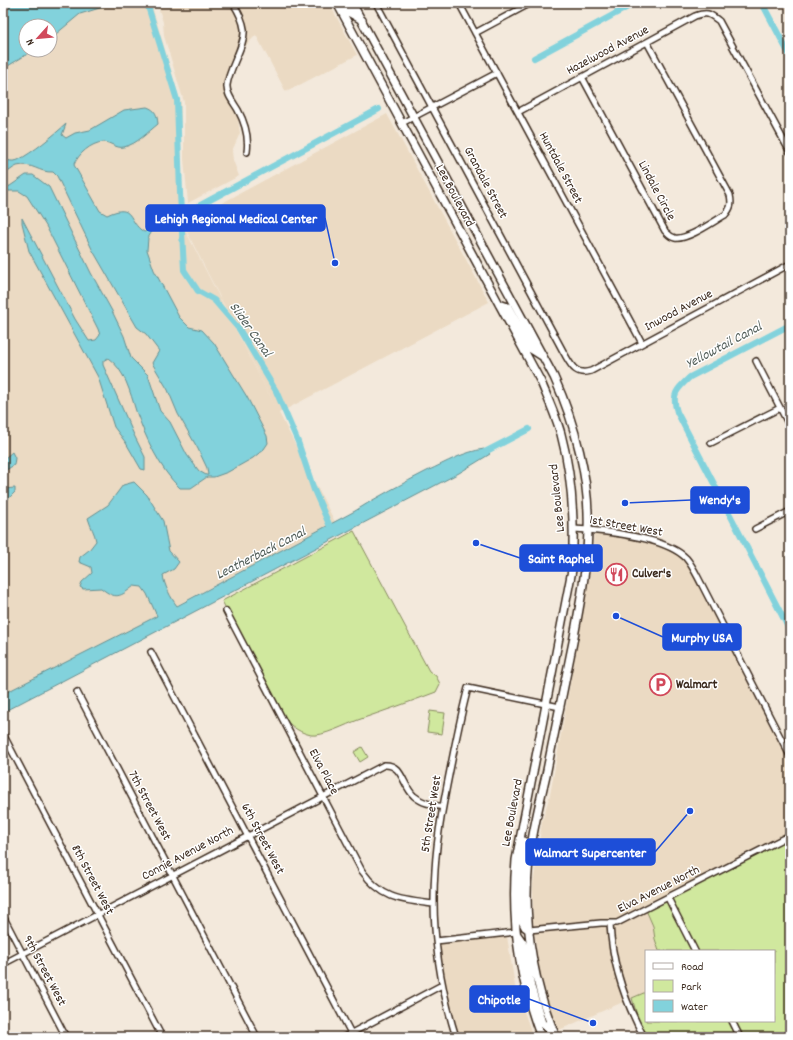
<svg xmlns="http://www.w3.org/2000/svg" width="793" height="1040" font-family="Dekko,sans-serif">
<rect width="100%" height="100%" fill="#f3e9dc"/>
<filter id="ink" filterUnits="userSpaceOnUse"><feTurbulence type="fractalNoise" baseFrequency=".025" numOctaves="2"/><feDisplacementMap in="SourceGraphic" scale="8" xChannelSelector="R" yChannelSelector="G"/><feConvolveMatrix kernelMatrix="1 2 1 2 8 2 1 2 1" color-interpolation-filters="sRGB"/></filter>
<g filter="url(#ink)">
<!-- built -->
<path fill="#ebdac3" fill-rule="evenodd" d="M3,3h148l30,100 -1,117 96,188 -93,-184 204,-110 102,188 -210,111 56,109 -332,175zM26,26h24v24h-24z
M157,3h172l28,52 -71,37 -30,-57 -23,24 -5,30 10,30 2,14 -8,18 1,9 6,16 -51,27 -4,-44v-57l-20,-66 -1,-14z
M594,530l75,18 18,11 103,197v80l-144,74 7,16 2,13 4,12h-13v41l-87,38 -7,-17 -13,-44 -6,-50v-34l9,-64 8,-26 40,-221 3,-24z
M507,936l8,50 18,51h-78l-15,-62 -1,-35z"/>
<!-- green -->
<path fill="#d0e89e" stroke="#86895e" d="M354,531l75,140 7,5 4,8 -4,8c-26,10 -52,19 -78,28 -11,4 -36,17 -47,15 -15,-3 -25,-13 -33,-26l-56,-108z
M430,711l15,2 -3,21 -15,-2z
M362,747l6,10 -8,5 -6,-10z
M790,836v201h-142l-9,-15 -7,-24 14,-6v29h128v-70h-115l-4,-12 -2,-13 -7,-16z"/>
<!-- water -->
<path fill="#82d2dc" stroke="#668f90" d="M3,3h103l-3,4 -23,7 -30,25v-13h-24v24h8l-31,19z
M147,107c9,3 10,8 11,17 -10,8 -21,20 -34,23 -8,2 -13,-5 -21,-5 -12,1 -25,12 -29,23l26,46 7,4c28,-13 20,7 37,17l6,-2 1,3 -3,5 -1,12 7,20 25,47 10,10 13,3 12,13 33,54 20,39 1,7 -4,6 -11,9 -25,14 -14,5h-7l-16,11h-11c-20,-18 -35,-52 -44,-77 -6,-19 -11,-41 -28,-53l-5,3v4l31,70 11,22v13l-4,-1 -15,-26 -12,-16 -16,-50 -69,-126 -7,-28v-5l53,101 14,22 7,-1 4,-5 -2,-6 -52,-103 -19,-30 -8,-5h-16v-3l7,-2 16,-11h7l16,12 42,86 21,38 12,25 7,22 17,17 12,36 10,11 17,33 12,16 7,4h2l-1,-7 -9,-19 -20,-35 -10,-24 -16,-27 7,-12 -13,-17 -9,-7 -45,-78 -35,-73 -4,-4c-14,1 -21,-10 -36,-6 -5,2 -9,7 -14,8v-16c4,3 10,4 15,2 14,-7 36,-25 48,-36l-4,11 4,3 9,-5 15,-3 34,-20z
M484,449l6,5 -31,19 -456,239v-18l154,-78 -10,-22 -5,-7 -8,-1c-14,11 -18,14 -33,2l-18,1 -3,-2 2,-5 10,-9 -1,-6 -12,-5 1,-5 9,-7 7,-9c-1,-8 -6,-15 -8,-23l20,-13 15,-20 11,-3 13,13 16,26 6,30 10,11 -5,7 -11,6c1,10 8,23 14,31l178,-95c23,-15 47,-27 72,-40 20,-9 36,-19 57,-22z
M12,452l3,6 -1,7 -11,7v-14h2z
M15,488v4l-7,7 -5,2v-12z"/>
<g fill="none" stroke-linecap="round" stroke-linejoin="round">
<!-- canal -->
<path stroke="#82d2dc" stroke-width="6" d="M147,3l30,97 3,93 4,77 14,21 16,9 25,29 37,62 22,51 16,48 18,41
M762,3l28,53
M534,58l101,-55
M181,212l14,-4 184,-99
M790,325l-100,52c-13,12 -19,17 -13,35l113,219
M481,454l48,-25"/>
<defs>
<path id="street" d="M233,3c5,8 10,17 11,26 2,15 -15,39 -17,56 -1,9 7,18 11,25 7,13 11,28 9,42
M376,3l188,350c7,12 11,23 27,18l199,-107
M459,3l183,340
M475,33l56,-30
M582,77l83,154c3,3 5,6 10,7 13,2 39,-17 50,-23 6,-7 7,-11 5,-20l-83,-153
M518,112l177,-96c12,-4 14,-3 24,5l71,131
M402,123l95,-50
M756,361l34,66
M711,443l69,-35
M574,529c30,2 91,8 112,29 7,8 11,18 16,27l88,171
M755,529l35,-18
M226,611l136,260c21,29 39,29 72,33
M151,652l202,385
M77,692l180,345
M3,734l159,303
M668,898l27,53
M3,916l63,121
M610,924c2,40 15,78 34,113
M529,930l72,-7h16l173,-88
M436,941l80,-9
M3,964l381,-199c19,-1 18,20 30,31 8,7 19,9 29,11
M732,1021l8,16
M344,1037l98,-52
M456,1037c-17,-54 -25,-110 -21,-167 2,-35 9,-70 16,-105 5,-25 10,-51 17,-77l92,19"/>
<path id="secondary" d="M337,3l204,379c7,17 15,34 20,52 12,45 14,90 11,136l-56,290c-5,61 3,120 25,177
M344,3l6,10 12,7
M352,3l202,374c21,46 36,102 34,154 -1,37 -8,74 -15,111 -9,44 -18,88 -27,133 -9,39 -19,79 -19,120 0,48 10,97 29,142
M499,304l9,3 23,42 11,7
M524,841l-3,36 1,44 3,6 4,3
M516,933l7,10 8,44 11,36 11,9"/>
</defs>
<!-- street casing -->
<use href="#street" stroke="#3b2a1e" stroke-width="8"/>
<!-- secondary casing -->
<use href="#secondary" stroke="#3b2a1e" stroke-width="10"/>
<!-- street -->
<use href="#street" stroke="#fff" stroke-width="5"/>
<!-- secondary -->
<use href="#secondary" stroke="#fff" stroke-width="7"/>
</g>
</g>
<!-- icons -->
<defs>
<symbol id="restaurant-ring" viewBox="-11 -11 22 22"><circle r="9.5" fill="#fff" stroke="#d1495b" stroke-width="1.5"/><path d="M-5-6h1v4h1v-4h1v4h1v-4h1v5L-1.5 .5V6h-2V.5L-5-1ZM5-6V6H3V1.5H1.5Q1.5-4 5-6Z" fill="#d1495b"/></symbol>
<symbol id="parking-ring" viewBox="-11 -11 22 22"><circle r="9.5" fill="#fff" stroke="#d1495b" stroke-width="1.5"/><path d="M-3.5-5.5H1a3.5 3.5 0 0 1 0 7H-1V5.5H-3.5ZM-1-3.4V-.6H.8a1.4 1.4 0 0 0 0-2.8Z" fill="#d1495b"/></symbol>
</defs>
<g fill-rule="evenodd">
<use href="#restaurant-ring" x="604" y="562" width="25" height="25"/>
<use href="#parking-ring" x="648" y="672" width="25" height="25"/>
</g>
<g text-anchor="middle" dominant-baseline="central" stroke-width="3" stroke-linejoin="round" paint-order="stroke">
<!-- street labels -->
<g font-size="13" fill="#3b2a1e" stroke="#fff">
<text transform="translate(608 51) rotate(-28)">Hazelwood Avenue</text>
<text transform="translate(560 168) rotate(62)">Huntdale Street</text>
<text transform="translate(485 183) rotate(62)">Grandale Street</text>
<text transform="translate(656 191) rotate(62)">Lindale Circle</text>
<text transform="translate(454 196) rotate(62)">Lee Boulevard</text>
<text transform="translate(679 311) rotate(-28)">Inwood Avenue</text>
<text transform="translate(558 498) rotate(-96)">Lee Boulevard</text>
<text transform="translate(626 527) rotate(10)">1st Street West</text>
<text transform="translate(323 772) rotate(62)">Elva Place</text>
<text transform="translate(149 806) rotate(62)">7th Street West</text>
<text transform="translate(513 813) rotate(-79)">Lee Boulevard</text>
<text transform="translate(432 814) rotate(-81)">5th Street West</text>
<text transform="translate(262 839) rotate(62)">6th Street West</text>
<text transform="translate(188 854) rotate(-28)">Connie Avenue North</text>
<text transform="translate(92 880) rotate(62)">8th Street West</text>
<text transform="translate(659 890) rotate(-27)">Elva Avenue North</text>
<text transform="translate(44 971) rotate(62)">9th Street West</text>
</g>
<!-- poi labels -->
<g font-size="13" font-weight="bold" fill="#3b2a1e" stroke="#fff" text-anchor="start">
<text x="632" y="574">Culver's</text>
<text x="676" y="685">Walmart</text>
</g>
<!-- water labels -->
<g font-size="14" font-style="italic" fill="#505c57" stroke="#fff">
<text transform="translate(250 330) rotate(55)">Slider Canal</text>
<text transform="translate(724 346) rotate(-28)">Yellowtail Canal</text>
<text transform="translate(261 554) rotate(-27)">Leatherback Canal</text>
</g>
</g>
<!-- callouts -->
<path fill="none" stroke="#1d4ed8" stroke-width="1.5" d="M335 263L325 218M625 503L691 500M476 543L520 558M616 616L663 637M690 811L655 852M593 1023L529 999"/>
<g fill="#1d4ed8" stroke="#fff" stroke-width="1.5">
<circle cx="335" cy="263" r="4"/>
<circle cx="625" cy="503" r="4"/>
<circle cx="476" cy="543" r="4"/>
<circle cx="616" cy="616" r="4"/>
<circle cx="690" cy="811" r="4"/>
<circle cx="593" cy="1023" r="4"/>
</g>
<g fill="#1d4ed8" stroke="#1d4ed8" stroke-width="1.5">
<rect x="146" y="205" width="179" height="26" rx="4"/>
<rect x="691" y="487" width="58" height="26" rx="4"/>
<rect x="520" y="545" width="82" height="26" rx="4"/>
<rect x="663" y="624" width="78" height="26" rx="4"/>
<rect x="526" y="839" width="129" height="26" rx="4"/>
<rect x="470" y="986" width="59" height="26" rx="4"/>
</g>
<g font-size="14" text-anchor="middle" font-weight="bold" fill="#fff">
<text x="236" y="223">Lehigh Regional Medical Center</text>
<text x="720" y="504">Wendy's</text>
<text x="561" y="563">Saint Raphel</text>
<text x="702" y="642">Murphy USA</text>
<text x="590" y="857">Walmart Supercenter</text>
<text x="499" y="1004">Chipotle</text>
</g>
<!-- margin -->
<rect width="793" height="1040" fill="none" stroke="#fff" stroke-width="16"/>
<rect x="8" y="8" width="777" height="1024" fill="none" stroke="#3b2a1e" stroke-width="1.5" filter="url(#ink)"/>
<!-- legend -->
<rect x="645" y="950" width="130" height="72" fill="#ffffff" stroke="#b1aaa5"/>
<rect x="653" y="963" width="20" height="6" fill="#ffffff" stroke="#b1aaa5"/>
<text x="681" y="970" font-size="12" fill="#3b2a1e">Road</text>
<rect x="653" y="980" width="20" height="12" fill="#d0e89e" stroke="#b1aaa5"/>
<text x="681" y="990" font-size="12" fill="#3b2a1e">Park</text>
<rect x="653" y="1000" width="20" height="12" fill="#82d2dc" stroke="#b1aaa5"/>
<text x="681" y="1010" font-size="12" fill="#3b2a1e">Water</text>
<!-- north arrow -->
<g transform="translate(38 38) rotate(243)"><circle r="19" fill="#ffffff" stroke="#b1aaa5"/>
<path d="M0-3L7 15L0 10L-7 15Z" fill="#d1495b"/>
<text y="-6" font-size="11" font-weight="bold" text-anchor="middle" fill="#3b2a1e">N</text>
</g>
</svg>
